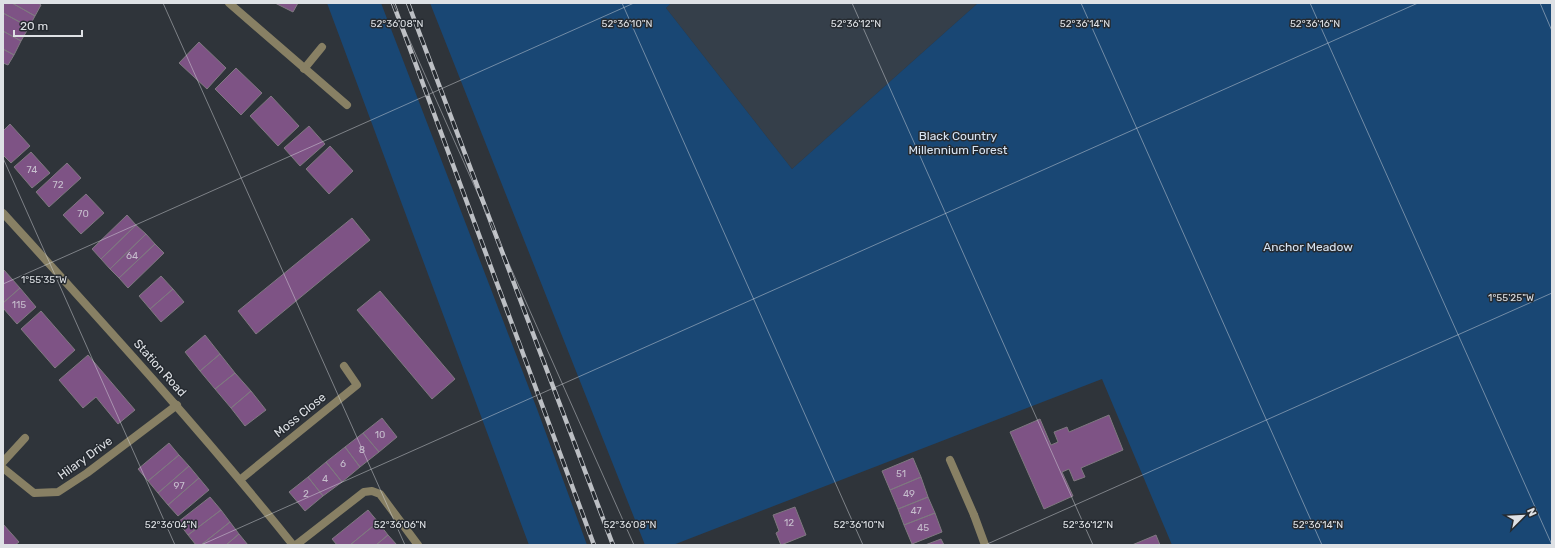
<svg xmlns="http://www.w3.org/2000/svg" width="1555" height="548" font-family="Rubik,sans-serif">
<rect width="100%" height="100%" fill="#2f343a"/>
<!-- built -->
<path fill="#353f4a" d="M671,3h307l-186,166 -126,-161z"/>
<!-- green -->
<path fill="#194774" d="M327,3h54l156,406 50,136h-58z
M430,3h241l-5,5 126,161 186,-166h574v542h-380l-70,-166 -429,166h-28z"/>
<!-- building -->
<path fill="#7e5385" stroke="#7f7980" d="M3,3h9l23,13 -6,11 -26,-14z
M12,3h26l3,2 -6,11z
M275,3h23l-5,9z
M3,13l26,14 -8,14 -18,-10z
M3,31l18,10 -7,14 -11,-6z
M199,42l27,26 -19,21 -28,-26z
M3,49l11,6 -6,10 -5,-2z
M236,68l26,25 -21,22 -26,-26z
M271,96l28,30 -21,20 -28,-30z
M10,124l20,22 -19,17 -8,-8v-24z
M309,126l16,18 -25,22 -16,-18z
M330,146l23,25 -24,23 -23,-25z
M31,152l19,21 -18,15 -18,-21z
M67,163l14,15 -32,29 -13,-15z
M86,194l18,19 -23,21 -18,-19z
M127,215l9,10 -35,34 -9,-10z
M352,218l18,22 -114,94 -18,-23z
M136,225l10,9 -36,35 -9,-10z
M146,234l9,10 -36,34 -9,-9z
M155,244l9,9 -36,35 -9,-10z
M4,270l16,18 -17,15v-32z
M161,276l12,13 -23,20 -11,-13z
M20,288l16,19 -19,17 -14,-16v-5z
M173,289l11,13 -23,20 -11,-13z
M380,291l75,88 -23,20 -75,-89z
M41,311l34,39 -20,18 -34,-39z
M205,335l15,19 -20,17 -15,-19z
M220,354l15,19 -20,16 -15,-18z
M88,355l47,55 -17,14 -22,-27 -13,11 -24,-28z
M235,373l16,18 -20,17 -16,-19z
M251,391l15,19 -21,16 -14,-18z
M1109,415l14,35 -42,18 4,9 -11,4 -5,-12 -7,3 11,24 -29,13 -34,-77 30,-13 11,26 7,-3 -4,-10 13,-5 2,5z
M382,418l15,19 -18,15 -16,-19z
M363,433l16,19 -19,15 -15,-20z
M169,443l10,12 -31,26 -10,-12z
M345,447l15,20 -18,15 -16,-20z
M179,455l10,11 -31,27 -10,-12z
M913,458l8,19 -31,13 -8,-19z
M326,462l16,20 -19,14 -15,-19z
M189,466l10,12 -31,27 -10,-12z
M308,477l15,19 -18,15 -16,-19z
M921,477l7,20 -30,12 -8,-19z
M199,478l10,12 -31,26 -10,-11z
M210,497l11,13 -33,25 -10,-13z
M928,497l7,16 -31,12 -6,-16z
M795,507l11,28 -25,10 -5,-12 3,-2 -6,-16z
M221,510l9,12 -29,23h-5l-8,-10z
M368,510l10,12 -28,23h-13l-5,-6z
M935,513l7,19 -30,12 -8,-19z
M230,522l9,12 -13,11h-25z
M378,522l10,13 -12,10h-26z
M3,524l16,18 -4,3h-12z
M239,534l9,11h-22z
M388,535l9,10h-21z
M1156,535l4,10h-28z
M941,539l3,6h-19z"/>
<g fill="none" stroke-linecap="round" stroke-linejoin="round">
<!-- lane -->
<path stroke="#888064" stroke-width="8" d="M950,460l24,55
M296,545l68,-53 8,-1 8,3 38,51"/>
<!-- street -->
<path stroke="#888064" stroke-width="8" d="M229,3l118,102
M304,69l18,-22
M3,213c99,109 198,217 290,332
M3,462l22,-24
M3,468l31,25 24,-1 29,-19 90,-68
M241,479l116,-94 -13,-19
M974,515l11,30"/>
<defs>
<path id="rail" d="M393,3l201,542
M408,3l205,542"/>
</defs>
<!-- rail casing -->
<use href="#rail" stroke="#bcbfc4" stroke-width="4.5"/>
<!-- rail -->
<use href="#rail" stroke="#252a30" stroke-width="3" stroke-dasharray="9" stroke-linecap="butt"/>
</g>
<!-- ticks -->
<path fill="none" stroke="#dee1e5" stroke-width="1" stroke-opacity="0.45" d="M163,3l242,542M393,3l241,542M622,3l241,542M852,3l241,542M1081,3l241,542M1310,3l242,542M1540,3l12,28M3,158l172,387M3,284l631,-281M201,545l1217,-542M985,545l567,-252"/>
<g text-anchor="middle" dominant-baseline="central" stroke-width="3" stroke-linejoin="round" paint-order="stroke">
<!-- number labels -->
<g font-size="10" fill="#c6becd">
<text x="32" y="170">74</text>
<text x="58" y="185">72</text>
<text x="83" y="214">70</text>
<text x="132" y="256">64</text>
<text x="19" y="305">115</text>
<text x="380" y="435">10</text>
<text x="362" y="450">8</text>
<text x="343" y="464">6</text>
<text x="901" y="474">51</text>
<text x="325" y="479">4</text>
<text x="179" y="486">97</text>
<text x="306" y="494">2</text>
<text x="909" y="494">49</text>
<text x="916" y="511">47</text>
<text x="789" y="523">12</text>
<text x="923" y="528">45</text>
</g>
<!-- park labels -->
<g font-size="12" fill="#d7e4f3" stroke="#252a30">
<text x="958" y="136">Black Country<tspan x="958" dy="14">Millennium Forest</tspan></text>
<text x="1308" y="247">Anchor Meadow</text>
</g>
<!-- street labels -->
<g font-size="12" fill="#dee1e5" stroke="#252a30">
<text transform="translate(160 368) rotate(48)">Station Road</text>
<text transform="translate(300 415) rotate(-39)">Moss Close</text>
<text transform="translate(85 458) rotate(-36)">Hilary Drive</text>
</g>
</g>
<g font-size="10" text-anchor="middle" fill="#dee1e5" stroke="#252a30" stroke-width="3" stroke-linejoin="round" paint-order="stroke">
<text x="1315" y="27">52°36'16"N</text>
<text x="397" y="27">52°36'08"N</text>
<text x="627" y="27">52°36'10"N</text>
<text x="856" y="27">52°36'12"N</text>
<text x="1085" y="27">52°36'14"N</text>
<text x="44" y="283">1°55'35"W</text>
<text x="1511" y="301">1°55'25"W</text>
<text x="171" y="528">52°36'04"N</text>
<text x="400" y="528">52°36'06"N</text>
<text x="630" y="528">52°36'08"N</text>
<text x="859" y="528">52°36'10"N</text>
<text x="1088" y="528">52°36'12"N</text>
<text x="1318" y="528">52°36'14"N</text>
</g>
<!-- border -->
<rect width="1555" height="548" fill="none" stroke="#dee1e5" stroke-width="8"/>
<!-- north arrow -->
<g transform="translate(1523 516) rotate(66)" stroke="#252a30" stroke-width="3" paint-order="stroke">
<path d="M0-3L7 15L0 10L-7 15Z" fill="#dee1e5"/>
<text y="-6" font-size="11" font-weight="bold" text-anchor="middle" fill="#dee1e5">N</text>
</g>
<!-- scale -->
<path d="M14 30v6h68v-6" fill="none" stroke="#dee1e5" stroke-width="2"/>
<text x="20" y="30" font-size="12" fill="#dee1e5" stroke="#252a30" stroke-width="3" paint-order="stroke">20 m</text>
</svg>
